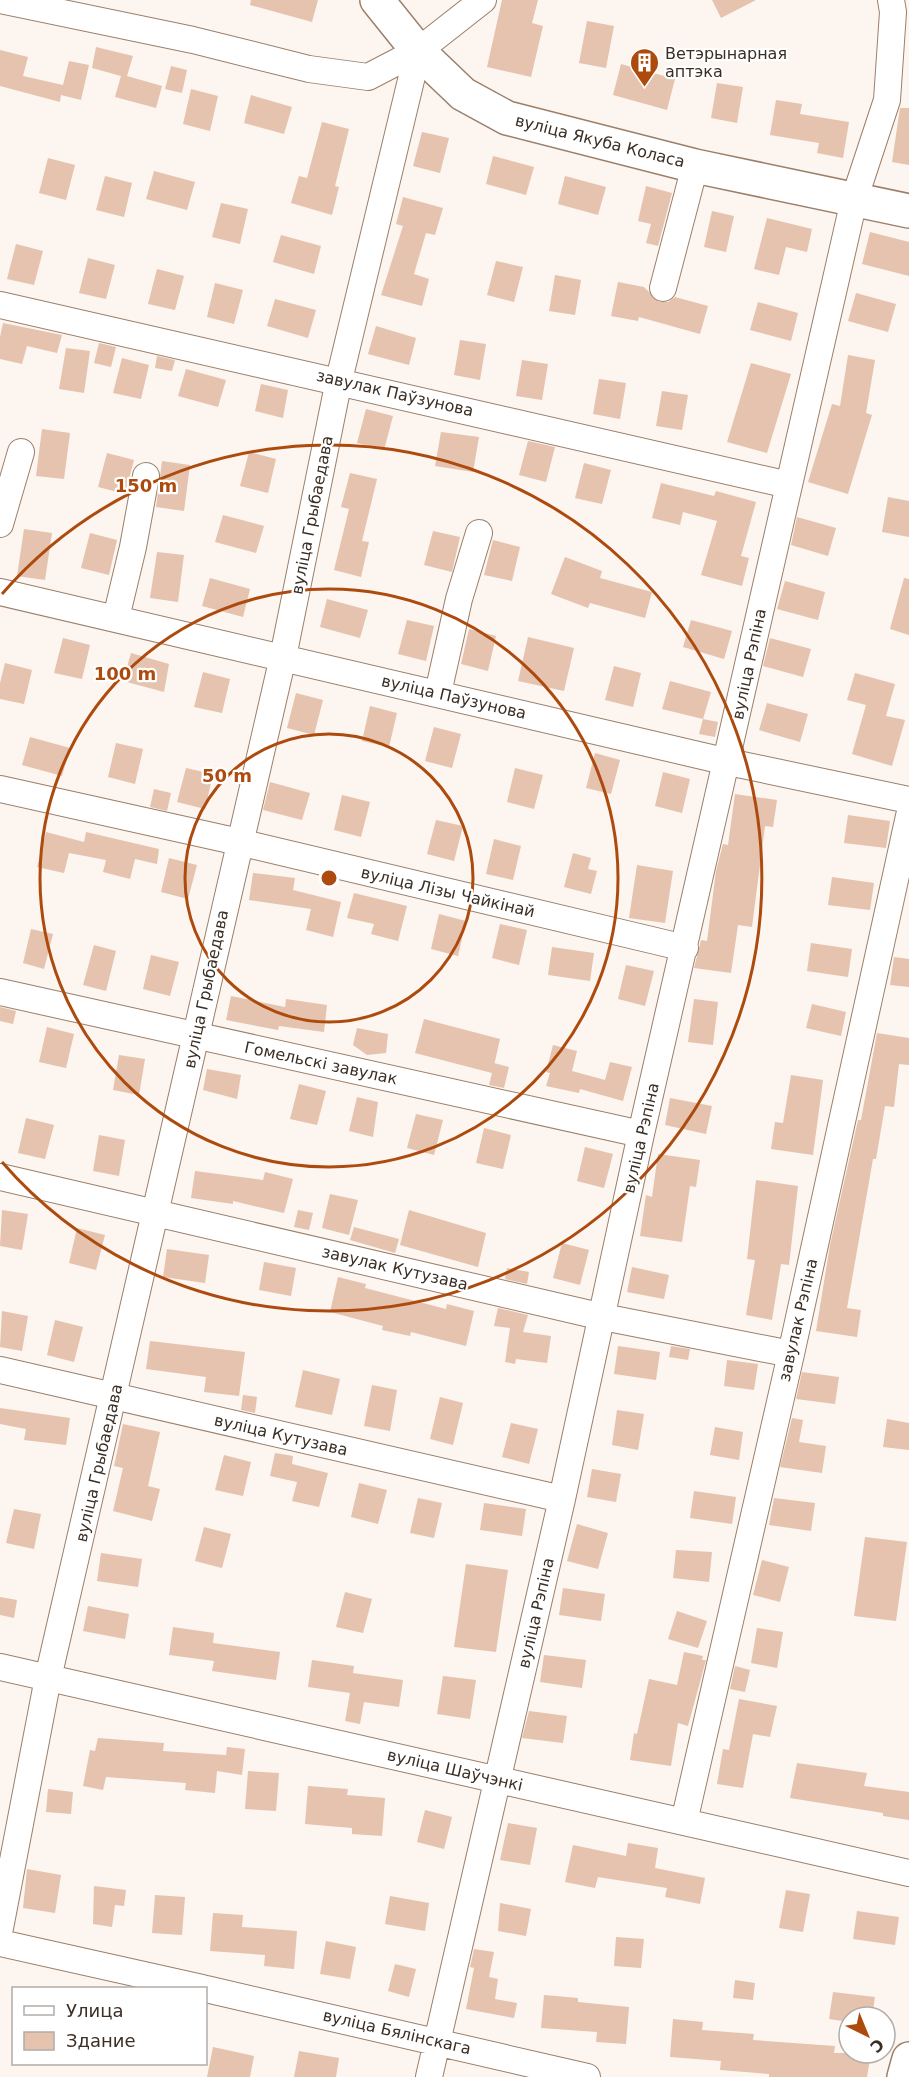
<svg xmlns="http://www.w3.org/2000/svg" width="909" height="2077" font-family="'DejaVu Sans',sans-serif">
<rect width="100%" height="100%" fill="#fcf5f0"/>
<!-- building -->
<path fill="#e5c3ae" d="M251,0h67l-6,22 -62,-17z
M502,0h36l-6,23 11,3 -12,51 -44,-10z
M712,0h44l-35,18z
M587,21l27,5 -8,42 -27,-5z
M96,47l37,9 -6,20 35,10 -6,22 -41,-11 6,-21 -29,-8z
M0,50l28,7 -5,19 40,9 6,-24 20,4 -8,35 -20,-5 -1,7 -60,-16z
M621,64l54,15 -8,31 -54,-15z
M171,66l16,4 -5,23 -17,-4z
M717,83l26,4 -6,36 -26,-5z
M191,89l27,7 -8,35 -27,-7z
M251,95l41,12 -8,27 -40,-11z
M776,100l26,4 -2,10 49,8 -6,36 -26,-5 2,-10 -49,-8z
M900,108h9v57l-17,-3z
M322,122l27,7 -14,57 4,1 -7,28 -41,-12 8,-27 8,2z
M422,132l27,6 -9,35 -27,-7z
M493,156l41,11 -8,28 -40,-11z
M48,158l27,7 -9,35 -27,-7z
M154,171l41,11 -8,28 -41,-11z
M105,176l27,7 -8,34 -28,-7z
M565,176l41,11 -8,28 -40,-11z
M646,186l26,7 -14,53 -12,-3 5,-19 -13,-3z
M403,197l40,11 -8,27 -9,-2 -12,41 15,5 -7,27 -41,-11 22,-69 -7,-2z
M221,203l27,6 -8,35 -28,-7z
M712,211l22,5 -8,36 -22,-5z
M767,218l45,11 -5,23 -21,-5 -7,28 -25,-6z
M870,232l39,10v34l-47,-12z
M281,235l40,11 -7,28 -41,-12z
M16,244l27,7 -9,34 -27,-6z
M88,258l27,7 -9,34 -27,-6z
M496,261l27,6 -9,35 -27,-7z
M157,269l27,7 -9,34 -27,-6z
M555,275l26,5 -6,35 -26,-4z
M618,282l26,5 15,15h9l7,-5 33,9 -8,28 -61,-17 -1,4 -27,-5z
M215,283l28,7 -9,34 -27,-7z
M856,293l40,11 -8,28 -40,-11z
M275,299l41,11 -8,28 -41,-12z
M758,302l40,11 -7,28 -41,-11z
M3,323l59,12 -5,18 -30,-7 -5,18 -22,-5v-22z
M376,326l40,12 -7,27 -41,-11z
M460,340l26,4 -6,36 -26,-5z
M99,343l17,4 -5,20 -17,-4z
M66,348l24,3 -6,42 -25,-4z
M848,355l27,5 -9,53 6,2 -24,79 -40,-12 24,-78 8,2z
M157,356l18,4 -3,11 -17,-3z
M122,358l27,7 -8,34 -28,-6z
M522,360l26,4 -6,36 -26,-4z
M751,363l40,11 -24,79 -40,-11z
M186,369l40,11 -8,27 -40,-11z
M599,379l27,4 -6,36 -27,-5z
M261,384l27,6 -5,28 -28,-7z
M662,391l26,4 -6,35 -26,-4z
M366,409l27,7 -9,34 -27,-7z
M42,429l28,4 -6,46 -28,-3z
M441,432l38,5 -6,35 -38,-6z
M528,441l27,6 -9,35 -27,-7z
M249,452l27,7 -8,34 -28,-7z
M107,453l27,7 -9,34 -27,-7z
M162,461l28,4 -6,46 -28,-4z
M584,463l27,7 -9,34 -27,-6z
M350,473l27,6 -15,62 7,1 -8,35 -27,-7 15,-61 -8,-2z
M661,483l53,13 2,-5 40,11 -15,54 8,2 -7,28 -41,-11 16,-54 -34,-9 -3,13 -28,-7z
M888,497l21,4v36l-27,-5z
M223,515l41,11 -8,27 -41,-11z
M797,517l39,11 -8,28 -37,-11z
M24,529l28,4 -7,47 -28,-4z
M433,531l27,6 -8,35 -28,-7z
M90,533l27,7 -8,35 -28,-7z
M493,540l27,7 -8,34 -28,-6z
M157,552l27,3 -6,47 -28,-4z
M565,557l37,14 -2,7 52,14 -7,26 -55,-15 -2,5 -37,-14z
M210,578l40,11 -7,28 -41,-11z
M904,578l5,1v56l-19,-6z
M785,581l40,11 -7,28 -41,-11z
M327,599l41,11 -8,28 -40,-11z
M407,620l27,6 -8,35 -28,-7z
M691,620l41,11 -8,28 -41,-12z
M469,629l27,7 -8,35 -27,-7z
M528,637l46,11 -10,43 -46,-10z
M63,638l27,7 -8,34 -28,-6z
M770,638l41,11 -8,28 -40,-11z
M131,653l38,11 -5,28 -41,-11z
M5,663l27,7 -8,34 -24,-5v-16z
M614,666l27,7 -8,34 -28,-7z
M203,672l27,7 -8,34 -28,-6z
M855,673l40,11 -9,32 19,4 -13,46 -40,-12 14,-49 -19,-5z
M670,681l41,11 -8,27 -41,-10z
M296,693l27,7 -9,35 -27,-7z
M767,703l41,11 -8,28 -41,-12z
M370,706l27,7 -8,34 -27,-6z
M703,719l15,3 -3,15 -16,-3z
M434,727l27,7 -9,34 -27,-7z
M30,737l40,11 -8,28 -40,-11z
M116,743l27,6 -8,35 -27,-7z
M595,753l25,7 -9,34 -25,-6z
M186,768l27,6 -8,35 -28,-7z
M515,768l28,7 -9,34 -27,-7z
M663,772l27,7 -8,34 -27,-7z
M270,782l40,11 -8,27 -39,-10z
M154,789l17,4 -4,18 -17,-4z
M735,794l42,6 -4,27 -8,-1 -13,101 -14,-2 -7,48 -37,-5 7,-28 6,1 9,-70 7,-27 5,1z
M342,795l28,7 -9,35 -27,-7z
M848,815l42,6 -4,27 -42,-5z
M436,820l27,6 -9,35 -27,-7z
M46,832l38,10 2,-10 73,17 -2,15 -22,-5 -5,20 -27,-7 3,-12 -37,-7 -5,20 -27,-6z
M494,839l27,7 -8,34 -27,-6z
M573,853l18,5 -3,11 9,2 -6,23 -27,-7z
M169,858l28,7 -9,34 -27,-7z
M637,865l36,6 -8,52 -36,-5z
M253,873l42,5 -2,12 48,12 -8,35 -27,-7 5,-21 -62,-9z
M832,877l42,6 -4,27 -42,-5z
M354,893l53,13 -9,35 -27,-7 3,-10 -27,-6z
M439,914l27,7 -8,35 -27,-7z
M500,924l27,6 -8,35 -27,-7z
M31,929l22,5 -9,35 -21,-6z
M811,943l41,6 -4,28 -41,-6z
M94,945l22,6 -10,40 -23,-6z
M552,947l42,6 -4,28 -42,-6z
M151,955l28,7 -9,34 -27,-7z
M894,957l15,2v28l-19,-2z
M626,965l28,6 -9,35 -27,-7z
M231,996l54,11 1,-8 41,6 -3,27 -45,-6 -1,4 -52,-10z
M694,999l24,3 -5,43 -25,-3z
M812,1004l34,8 -5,24 -35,-8z
M0,1007l16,4 -3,13 -13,-3z
M424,1019l76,20 -7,31 1,-7 15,4 -5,21 -15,-3 3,-12 -77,-20z
M47,1027l27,7 -8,34 -27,-6z
M357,1028l31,6 -2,19 -19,2 -14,-10z
M877,1033l32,5v27l-10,-1 -5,43 -9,-1 -9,53h-3l-26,149 14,2 -4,27 -41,-6 14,-86 28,-125h3z
M553,1045l24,6 -5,20 33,9 5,-18 22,5 -9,34 -43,-12 -1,4 -33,-7 4,-13 -4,-1z
M119,1055l26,4 -6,36 -26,-5z
M207,1069l34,6 -4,24 -34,-9z
M791,1075l32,5 -10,75 -42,-6 4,-27 8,1z
M299,1084l27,7 -9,34 -27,-6z
M357,1097l21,5 -5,35 -24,-6z
M670,1098l42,8 -6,28 -41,-9z
M416,1114l27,6 -9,35 -27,-7z
M26,1118l28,7 -9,34 -27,-6z
M484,1128l27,7 -8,34 -27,-6z
M99,1135l26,5 -6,36 -26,-5z
M585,1147l28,7 -9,34 -27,-7z
M658,1154l42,6 -4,27 -6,-1 -8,56 -42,-6 6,-41 6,2z
M195,1171l68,9 2,-8 28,7 -9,34 -51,-12v3l-42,-6z
M756,1180l42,6 -9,79 -8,-1 -9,56 -26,-5 9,-55 -8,-1z
M330,1194l28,6 -9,35 -27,-7z
M2,1210l26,4 -6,36 -22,-4z
M298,1210l15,3 -4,17 -15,-3z
M409,1210l77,23 -8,34 -78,-22z
M354,1227l45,12 -4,14 -45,-13z
M77,1228l28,7 -9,35 -27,-7z
M562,1243l27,7 -9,35 -27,-7z
M167,1249l42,6 -4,28 -42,-6z
M264,1262l32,6 -5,28 -32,-6z
M632,1267l37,8 -5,24 -37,-7z
M507,1268l22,4 -2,12 -22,-5z
M338,1277l28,7 -1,4 81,21 1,-5 27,7 -8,35 -55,-14 -1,4 -28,-6 1,-4 -53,-14z
M498,1308l30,7 -5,17 28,4 -4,27 -31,-4 -1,5 -10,-2 5,-34 -16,-2z
M2,1311l26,5 -6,35 -22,-4z
M55,1320l28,7 -9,35 -27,-7z
M150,1341l95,11 -6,44 -35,-4 2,-15 -60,-8z
M618,1346l42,6 -4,28 -42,-6z
M671,1346l19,3 -2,11 -19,-3z
M727,1360l31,4 -4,26 -30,-4z
M303,1370l37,9 -8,36 -37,-8z
M802,1372l37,5 -4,27 -39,-5z
M372,1385l25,5 -7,41 -26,-5z
M243,1395l14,2 -2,16 -14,-3z
M440,1397l23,6 -10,42 -23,-6z
M0,1408l70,10 -4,27 -42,-5 2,-11 -26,-5z
M617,1410l27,4 -6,36 -26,-5z
M792,1418l11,2 -4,22 27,4 -4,27 -42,-6z
M887,1419l22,4v27l-26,-3z
M511,1423l27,6 -9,35 -27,-7z
M123,1424l37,8 -12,54 12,3 -8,32 -39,-10 10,-43 -9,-2z
M715,1427l28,5 -4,28 -29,-5z
M275,1453l18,3 -1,8 36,9 -9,34 -27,-6 5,-19 -27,-6z
M224,1455l27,7 -8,34 -28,-6z
M592,1469l29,5 -5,28 -29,-5z
M359,1483l28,7 -9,34 -27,-7z
M694,1491l42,6 -4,27 -42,-6z
M418,1498l24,5 -8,35 -24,-5z
M774,1498l41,5 -4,28 -42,-6z
M484,1503l42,6 -4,27 -42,-6z
M14,1509l27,5 -7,35 -28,-6z
M577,1524l31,9 -10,36 -31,-8z
M204,1527l27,7 -9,34 -27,-7z
M865,1537l42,5 -11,79 -42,-5z
M676,1550l36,2 -3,30 -36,-4z
M101,1553l41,6 -4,28 -41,-6z
M762,1560l27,7 -9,35 -27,-7z
M466,1564l42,6 -12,82 -42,-5z
M563,1588l42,6 -4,27 -42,-6z
M345,1592l27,7 -9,34 -27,-6z
M0,1597l17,3 -3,18 -14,-3z
M88,1606l41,8 -4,25 -42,-8z
M677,1611l30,10 -9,27 -30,-9z
M173,1627l41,6 -1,10 67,9 -4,28 -64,-9 2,-10 -45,-6z
M757,1628l26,4 -6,36 -26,-5z
M684,1652l19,4 -1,4h4l-18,66 -10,-3 -7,43 -41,-6 4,-27 3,1 12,-55 28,6z
M544,1655l42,5 -4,28 -42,-6z
M312,1660l42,6 -1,7 50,7 -4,27 -35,-5 -4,22 -15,-3 5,-28 -42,-6z
M735,1666l15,4 -5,22 -15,-3z
M443,1676l33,4 -6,39 -33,-5z
M739,1699l38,7 -7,31 -17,-3 -10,54 -26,-4 6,-35 6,1z
M529,1711l38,5 -4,27 -41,-5z
M98,1738l66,5 -1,8 63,4 1,-8 18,2 -3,26 -25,-4 -2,22 -30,-3 1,-7 -80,-6 -3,13 -20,-4 7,-36 5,1z
M797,1763l70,10 -3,13 45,6v28l-26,-4v-3l-93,-15z
M248,1771l31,2 -3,38 -31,-2z
M308,1786l40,3 -1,6 38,3 -3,38 -30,-2v-6l-47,-4z
M48,1789l25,3 -2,22 -25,-2z
M425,1810l27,7 -8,32 -27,-7z
M508,1823l29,5 -7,37 -30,-5z
M628,1843l30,5 -3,20 50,10 -5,26 -35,-7 2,-9 -69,-11 -3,11 -30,-6 8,-37 53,11z
M27,1869l34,6 -6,38 -32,-5z
M94,1886l32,4 -2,16 -9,-1 -3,22 -19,-3z
M786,1890l24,4 -7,38 -24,-4z
M155,1895l30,2 -3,38 -30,-2z
M390,1896l39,7 -4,28 -40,-7z
M500,1903l31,6 -5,27 -28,-5z
M857,1911l42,6 -4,28 -42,-6z
M213,1913l30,2 -1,12 55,4 -3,38 -30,-3 1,-11 -55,-4z
M616,1937l28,2 -3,29 -27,-2z
M326,1941l30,6 -6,32 -30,-5z
M474,1949l20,3 -5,25 9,2 -3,20 22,4 -3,15 -48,-9 8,-41 -4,-1z
M395,1964l21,5 -7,28 -21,-6z
M735,1980l20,3 -2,17 -20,-2z
M833,1992l42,5 -3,20h-23v5l-20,-3z
M544,1995l34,3v4l51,5 -3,37 -30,-2 1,-10 -56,-4z
M673,2019l30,3 -1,8 52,4 -1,6 82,6 -1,7h37l-4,24h-98v-3l-49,-4 1,-9 -51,-4z
M213,2047l41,9 -4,21h-43z
M299,2051l40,7 -3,19h-42z"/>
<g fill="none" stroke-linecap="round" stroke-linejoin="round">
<defs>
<path id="minor" d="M0,0l193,40 116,29 59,8 50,-26 65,-51
M663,288l32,-122
M0,305l789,180
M0,524l21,-72
M0,592l728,170 181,38
M116,618l17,-71 13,-71
M438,693l21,-94 20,-66
M0,789l239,53 446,106
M0,992l641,142
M0,1177l603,140 188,37
M0,1370l562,129
M0,1667l909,206
M684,1822l107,-468 118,-538
M0,1928l48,-250 235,-1021 56,-277 79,-329
M0,1943l202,45
M206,1989l381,88
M429,2077l133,-578 79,-365 213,-934 33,-100 6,-88 -2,-12"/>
<path id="major" d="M377,0l41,51 45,43 44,24 188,48 214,45
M904,2077l5,-18"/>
</defs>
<!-- minor casing -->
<use href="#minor" stroke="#9c7f69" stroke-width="28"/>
<!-- major casing -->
<use href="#major" stroke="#9c7f69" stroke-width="36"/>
<!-- minor -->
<use href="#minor" stroke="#fff" stroke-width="26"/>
<!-- major -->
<use href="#major" stroke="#fff" stroke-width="33"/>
</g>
<!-- distance rings -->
<g fill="none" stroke="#ad4b0f" stroke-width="3">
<circle cx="329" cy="878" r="144"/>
<circle cx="329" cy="878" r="289"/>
<path d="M2 594A433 433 0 1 1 2 1162"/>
</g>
<!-- icons -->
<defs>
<symbol id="building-pin" viewBox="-11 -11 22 30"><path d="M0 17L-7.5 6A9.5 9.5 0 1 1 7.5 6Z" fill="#ad4b0f" stroke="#fff"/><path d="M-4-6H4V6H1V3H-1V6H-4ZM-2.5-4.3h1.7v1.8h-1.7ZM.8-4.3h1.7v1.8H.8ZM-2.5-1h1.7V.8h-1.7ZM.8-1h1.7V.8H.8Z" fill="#fff"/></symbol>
</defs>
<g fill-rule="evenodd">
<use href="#building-pin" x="628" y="46" width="33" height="45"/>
</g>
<g text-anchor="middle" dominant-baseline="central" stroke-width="4.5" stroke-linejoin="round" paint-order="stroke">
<!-- poi labels -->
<g font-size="16" fill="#3b2f25" stroke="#fff" text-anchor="start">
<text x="665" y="53">Ветэрынарная<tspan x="665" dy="18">аптэка</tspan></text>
</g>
<!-- street labels -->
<g font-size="16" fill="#3b2f25" stroke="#fff">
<text transform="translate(600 141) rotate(14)">вуліца Якуба Коласа</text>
<text transform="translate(395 393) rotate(13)">завулак Паўзунова</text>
<text transform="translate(312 515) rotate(-79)">вуліца Грыбаедава</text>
<text transform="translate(749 664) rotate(-78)">вуліца Рэпіна</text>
<text transform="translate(454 697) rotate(13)">вуліца Паўзунова</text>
<text transform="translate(448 892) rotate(13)">вуліца Лізы Чайкінай</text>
<text transform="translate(206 989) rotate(-78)">вуліца Грыбаедава</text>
<text transform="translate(321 1063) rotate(12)">Гомельскі завулак</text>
<text transform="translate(641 1138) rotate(-77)">вуліца Рэпіна</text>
<text transform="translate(395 1268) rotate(13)">завулак Кутузава</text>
<text transform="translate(798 1320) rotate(-77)">завулак Рэпіна</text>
<text transform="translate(281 1435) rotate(13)">вуліца Кутузава</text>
<text transform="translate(99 1463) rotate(-77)">вуліца Грыбаедава</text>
<text transform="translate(536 1613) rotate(-77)">вуліца Рэпіна</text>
<text transform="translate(455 1770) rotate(13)">вуліца Шаўчэнкі</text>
<text transform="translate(397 2032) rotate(13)">вуліца Бялінскага</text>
</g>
</g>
<circle cx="329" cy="878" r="9" fill="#ad4b0f" stroke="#fff" stroke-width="3"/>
<g font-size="18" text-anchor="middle" font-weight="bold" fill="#ad4b0f" stroke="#fff" stroke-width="4.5" stroke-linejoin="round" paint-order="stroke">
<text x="146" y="492">150 m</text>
<text x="125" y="680">100 m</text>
<text x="227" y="782">50 m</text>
</g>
<!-- legend -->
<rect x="12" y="1987" width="195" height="78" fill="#ffffff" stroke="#b1aca8" stroke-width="1.5"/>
<rect x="24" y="2006" width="30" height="9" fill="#ffffff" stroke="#b1aca8" stroke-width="1.5"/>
<text x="66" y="2017" font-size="18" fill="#3b2f25">Улица</text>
<rect x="24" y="2032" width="30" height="18" fill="#e5c3ae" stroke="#b1aca8" stroke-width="1.5"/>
<text x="66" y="2047" font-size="18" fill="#3b2f25">Здание</text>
<!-- north arrow -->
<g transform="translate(867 2035) rotate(137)"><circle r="28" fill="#ffffff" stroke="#b1aca8" stroke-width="1.5"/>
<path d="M0-4.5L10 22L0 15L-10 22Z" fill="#ad4b0f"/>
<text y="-9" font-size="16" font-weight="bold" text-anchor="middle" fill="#3b2f25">С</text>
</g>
</svg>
